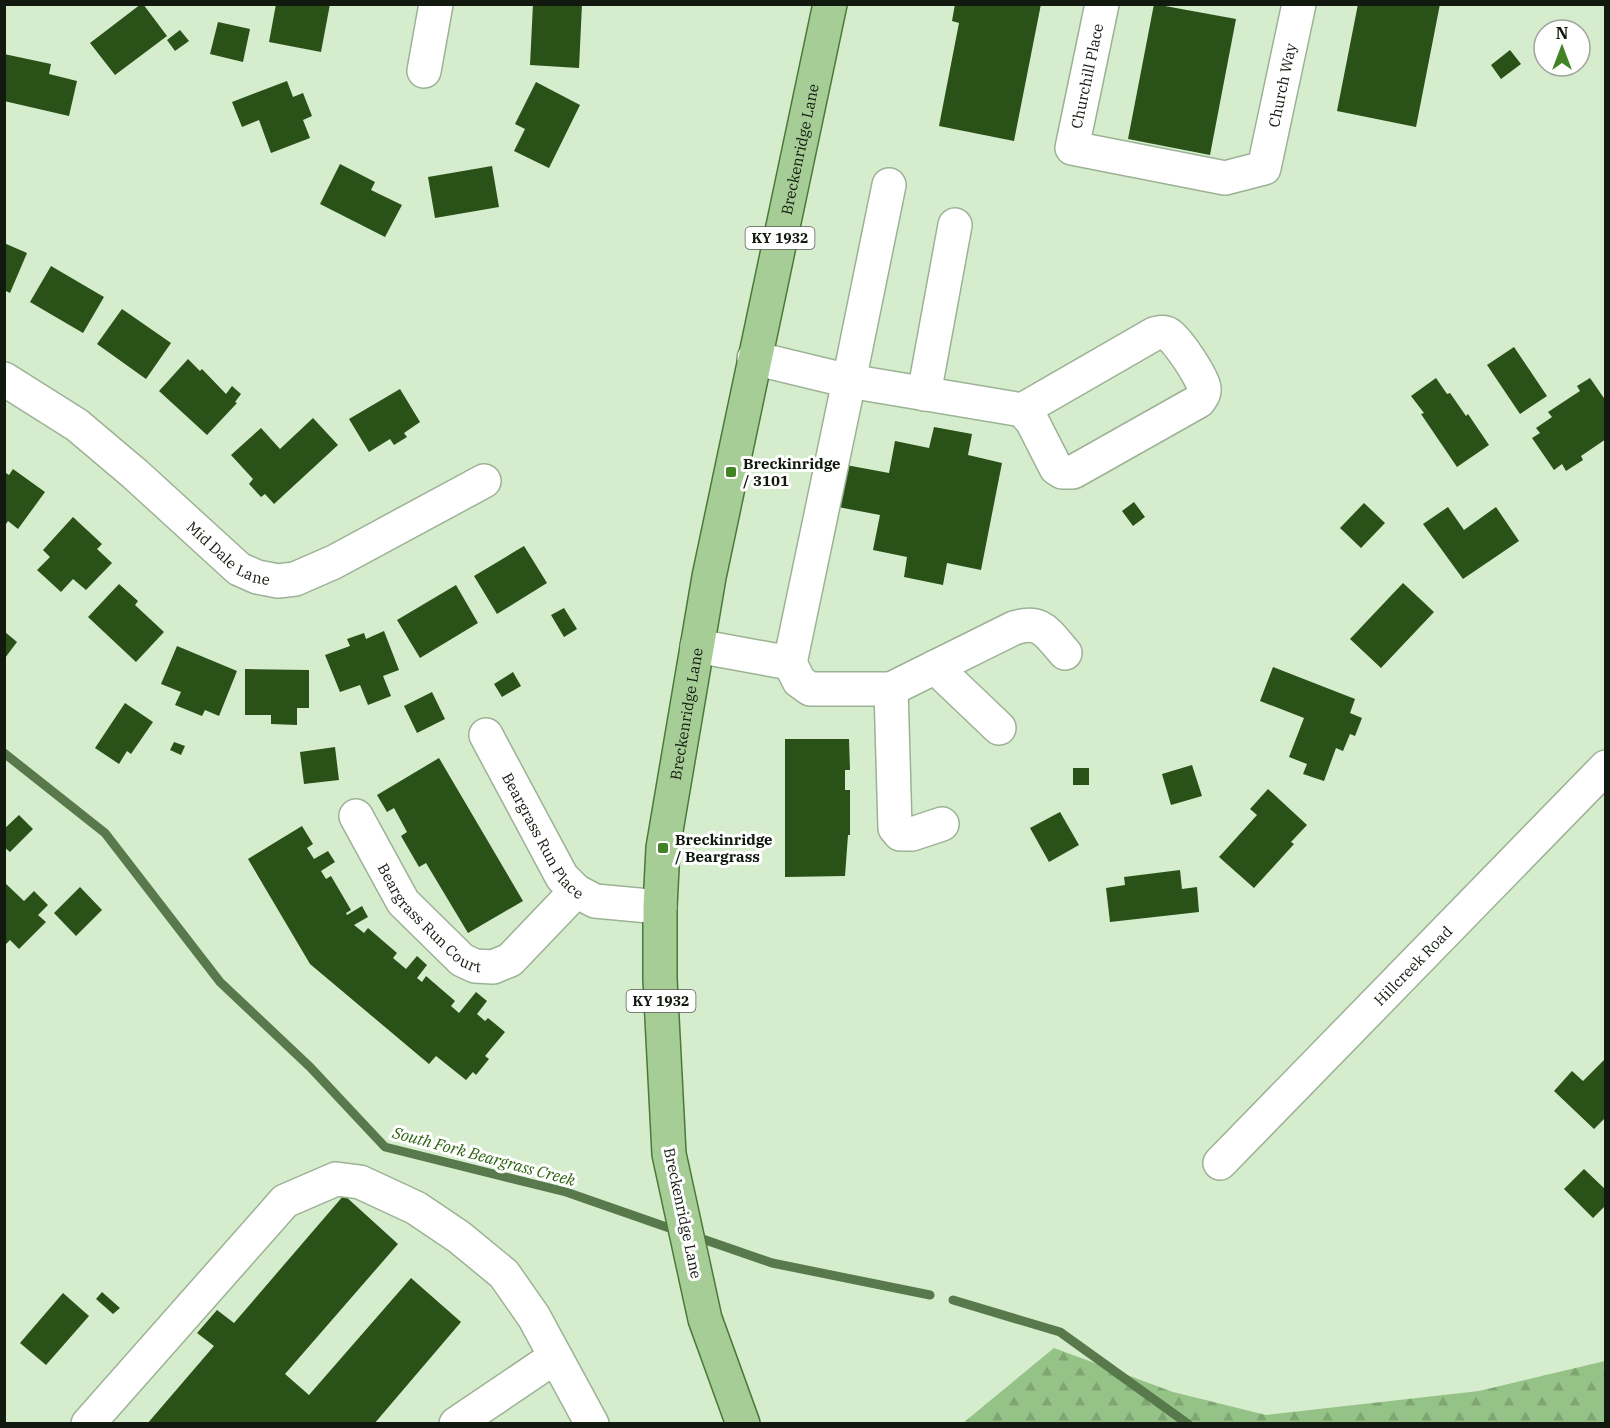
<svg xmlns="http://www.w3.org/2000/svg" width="1610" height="1428" font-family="'IBM Plex Serif',serif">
<defs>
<pattern id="forest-firs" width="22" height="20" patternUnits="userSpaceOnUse" patternTransform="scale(1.5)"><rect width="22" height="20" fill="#95c286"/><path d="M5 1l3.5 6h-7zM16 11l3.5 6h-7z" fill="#7fa672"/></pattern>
</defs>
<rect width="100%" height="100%" fill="#d5eccd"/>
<!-- forest -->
<path fill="url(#forest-firs)" d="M1054,1348l119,44 93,23 213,-24 126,-30v62h-642z"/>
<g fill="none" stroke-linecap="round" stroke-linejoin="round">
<!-- stream -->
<path stroke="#58794c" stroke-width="9" d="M4,753l101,80 115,149 90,85 75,80 181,45 112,39
M694,1236l78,27 158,32
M953,1300l107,32 128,92"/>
</g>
<!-- building -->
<path fill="#295118" d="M141,4h2l24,32 -52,39 -25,-32z
M276,4h54l-9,48 -52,-10z
M533,4h49l-3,64 -49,-3z
M955,4h86l-27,137 -75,-15 20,-103 -7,-2z
M1154,4l82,15 -26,136 -82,-16z
M1358,4h82l-24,123 -79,-16z
M218,22l32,7 -7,33 -33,-8z
M180,30l9,11 -14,10 -8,-11z
M1510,50l11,14 -20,15 -10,-14z
M4,54l47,10 -2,10 28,7 -8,35 -65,-15z
M287,81l6,16 10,-4 9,23 -9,4 7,18 -39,15 -12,-33 -17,7 -10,-25z
M536,82l44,23 -31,63 -35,-17 11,-22 -10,-5z
M340,164l35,18 -4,8 31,15 -17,32 -65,-33z
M492,166l7,41 -64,11 -7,-41z
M4,243l23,10 -17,40 -6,-3z
M51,266l53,31 -21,36 -53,-31z
M122,309l49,34 -25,36 -49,-35z
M1514,347l33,49 -27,18 -33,-49z
M188,359l12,12 2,-2 24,25 6,-8 9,8 -6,8 2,1 -30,32 -48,-44z
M1436,378l11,16 3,-1 16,23 2,-2 21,31 -32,22 -36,-53 3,-1 -13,-17z
M1590,378l16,23v38l-25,17 2,4 -17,11 -4,-7 -8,6 -22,-32 8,-5 -4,-5 16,-11 -4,-5 32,-21 -3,-5z
M400,389l20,33 -16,11 3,4 -13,8 -4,-6 -21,13 -20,-33z
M313,418l25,27 -64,59 -9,-10 -4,3 -12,-13 4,-5 -22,-24 30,-27 19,21z
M934,427l38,7 -4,21 34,8 -21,107 -34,-7 -4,22 -39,-8 3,-20 -34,-7 7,-35 -42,-8 8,-42 43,8 6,-32 34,7z
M13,469l32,23 -27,37 -10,-8 -4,6v-55l5,3z
M1134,502l11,15 -12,9 -11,-15z
M1364,503l21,20 -24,25 -21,-20z
M1448,507l16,23 32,-23 23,34 -56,38 -40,-55z
M73,517l29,27 -5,5 15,14 -26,27 -13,-11 -12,13 -24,-22 13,-13 -7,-7z
M524,546l23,37 -50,31 -23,-38z
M1403,583l31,29 -53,56 -31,-29z
M119,584l19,17 -3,4 29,27 -28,30 -48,-45z
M456,585l22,38 -58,35 -23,-38z
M564,608l13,21 -13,8 -13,-22z
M384,631l15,39 -16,6 8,20 -23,9 -8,-20 -20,7 -15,-37 25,-9 -3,-7 17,-6 2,6z
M5,632l12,10 -12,16z
M177,646l60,25 -18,45 -14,-6 -3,6 -27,-11 6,-13 -20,-8z
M1273,667l82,32 -5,14 12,5 -7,18 -5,-2 -7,17 -7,-3 -12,33 -21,-7 4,-10 -18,-7 15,-39 -44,-17z
M245,669l64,1v38h-12v17l-26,-1v-9h-26z
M513,672l8,14 -19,11 -8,-13z
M432,692l13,27 -28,14 -13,-27z
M125,703l28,19 -22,32 -4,-3 -8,13 -24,-16z
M785,739h64l1,31h-5v20h5v45h-2l-3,41 -60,1z
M174,742l11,4 -4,9 -11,-5z
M335,747l4,33 -35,4 -4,-32z
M439,758l84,143 -55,32 -42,-70 -7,4 -18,-31 6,-4 -13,-24 -7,4 -10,-17z
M1192,765l10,31 -31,9 -9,-31z
M1073,768h16v17h-16z
M1268,789l39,36 -16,17 3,2 -40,44 -35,-31 38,-42 -7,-6z
M1060,812l19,33 -30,17 -19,-34z
M19,815l14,14 -23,23 -6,-5v-18z
M302,826l11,18 -6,4 7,11 14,-8 7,11 -14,9 5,8 5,-3 20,34 -5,3 1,2 15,-9 6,11 -14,8 10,8 4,-5 29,25 -4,5 13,11 11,-13 10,9 -10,13 5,4 4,-6 29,25 -4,5 8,7 17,-21 11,9 -10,13 8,7 3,-3 17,14 -20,24 4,3 -13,16 -3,-3 -7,8 -30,-24 -7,8 -119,-100 -62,-105z
M1180,870l2,19 15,-2 2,25 -89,10 -4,-34 19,-3 -1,-8z
M4,882l20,19 10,-10 14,14 -10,10 8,7 -27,27 -9,-9 -6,6z
M80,887l22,23 -26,26 -22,-23z
M1606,1058v59l-12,12 -40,-38 18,-20 11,10z
M1584,1169l22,21v15l-13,13 -29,-29z
M344,1195l54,49 -113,130 24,21 102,-117 50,44 -87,102h-227l67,-78 -17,-13 20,-23 17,13z
M102,1292l18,16 -7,6 -17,-15z
M63,1293l26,23 -43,49 -26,-22z"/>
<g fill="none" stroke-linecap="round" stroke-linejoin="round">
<defs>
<g id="minor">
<path id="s1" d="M1102,4l-30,144 153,30 39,-10 35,-164"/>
<path d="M424,71l12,-67"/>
<path d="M754,358l95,23 40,-196"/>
<path id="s2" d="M4,379l73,46 58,49 104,95 18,8 21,4 17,-2 39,-17 150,-81"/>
<path d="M924,394l31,-169"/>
<path d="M697,646l93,17 59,-282 173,29 10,11 24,47 6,4h11l126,-71c3,-5 6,-7 5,-13 -1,-10 -27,-49 -36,-54 -5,-3 -9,-1 -14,0l-132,76"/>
<path d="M790,663l9,18 11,8h81l4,139 5,6h12l30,-10"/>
<path d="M935,667l64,61"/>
<path d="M891,689l123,-61c28,-9 33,5 51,25"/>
<path id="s3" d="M486,735l76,142 14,14 19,10 65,6"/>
<path id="s4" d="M356,816l47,86 59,58 13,6 18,1 17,-7 66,-69"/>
<path id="s5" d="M1220,1163l386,-396"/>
<path d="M88,1424l197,-223 51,-22 24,3 56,26 43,29 45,37 30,43 58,107"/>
<path d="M456,1424l99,-67"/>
</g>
<g id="major">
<path id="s6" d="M743,1424l-38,-105 -36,-165 -9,-175v-72l3,-59 46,-271 121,-573"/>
</g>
</defs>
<!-- minor casing -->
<use href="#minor" stroke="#9cb295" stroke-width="36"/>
<!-- major casing -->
<use href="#major" stroke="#4b7939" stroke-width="36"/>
<!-- minor -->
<use href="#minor" stroke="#fff" stroke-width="33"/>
<!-- major -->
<use href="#major" stroke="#a5cd95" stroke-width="33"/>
</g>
<!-- markers -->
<g fill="#418325" stroke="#fff" stroke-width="2">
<rect x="725" y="466" width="12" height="12" rx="3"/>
<rect x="657" y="842" width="12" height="12" rx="3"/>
</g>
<g text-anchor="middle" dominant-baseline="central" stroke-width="6" stroke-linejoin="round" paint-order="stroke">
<!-- shield labels -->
<g fill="#fff" stroke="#595f57" stroke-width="1.5">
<rect x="745.5" y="227" width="69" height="22" rx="4.5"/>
<rect x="626.5" y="990" width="69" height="22" rx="4.5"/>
</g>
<g font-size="14" font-weight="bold" fill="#121a0f">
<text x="780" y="238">KY 1932</text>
<text x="661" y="1001">KY 1932</text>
</g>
<!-- street labels -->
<g font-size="15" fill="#121a0f" stroke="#fff">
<text transform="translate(1087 76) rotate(-78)">Churchill Place</text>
<text stroke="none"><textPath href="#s1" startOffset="428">Church Way</textPath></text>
<text stroke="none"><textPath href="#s6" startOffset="1299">Breckenridge Lane</textPath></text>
<text stroke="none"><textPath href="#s2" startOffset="286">Mid Dale Lane</textPath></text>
<text stroke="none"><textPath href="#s6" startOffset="723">Breckenridge Lane</textPath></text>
<text stroke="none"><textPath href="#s3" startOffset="116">Beargrass Run Place</textPath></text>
<text stroke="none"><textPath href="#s4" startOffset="128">Beargrass Run Court</textPath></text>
<text stroke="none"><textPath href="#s5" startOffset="276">Hillcreek Road</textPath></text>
<text transform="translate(683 1213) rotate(78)">Breckenridge Lane</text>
</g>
<!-- poi labels -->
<g font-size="15" font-weight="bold" fill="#121a0f" stroke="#fff" text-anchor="start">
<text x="743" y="463">Breckinridge<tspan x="743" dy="17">/ 3101</tspan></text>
<text x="675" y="839">Breckinridge<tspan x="675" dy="17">/ Beargrass</tspan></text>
</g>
<!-- water labels -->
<g font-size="16" font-style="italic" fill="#29610c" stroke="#fff">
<text transform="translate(484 1156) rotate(15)">South Fork Beargrass Creek</text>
</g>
</g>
<!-- border -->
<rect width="1610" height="1428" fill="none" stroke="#121a0f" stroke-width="12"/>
<!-- north arrow -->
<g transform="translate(1562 48)"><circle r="28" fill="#ffffff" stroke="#a0a39f" stroke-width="1.5"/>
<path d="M0-4.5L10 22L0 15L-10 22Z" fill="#418325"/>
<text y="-9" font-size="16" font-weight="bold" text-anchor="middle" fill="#121a0f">N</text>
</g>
</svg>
